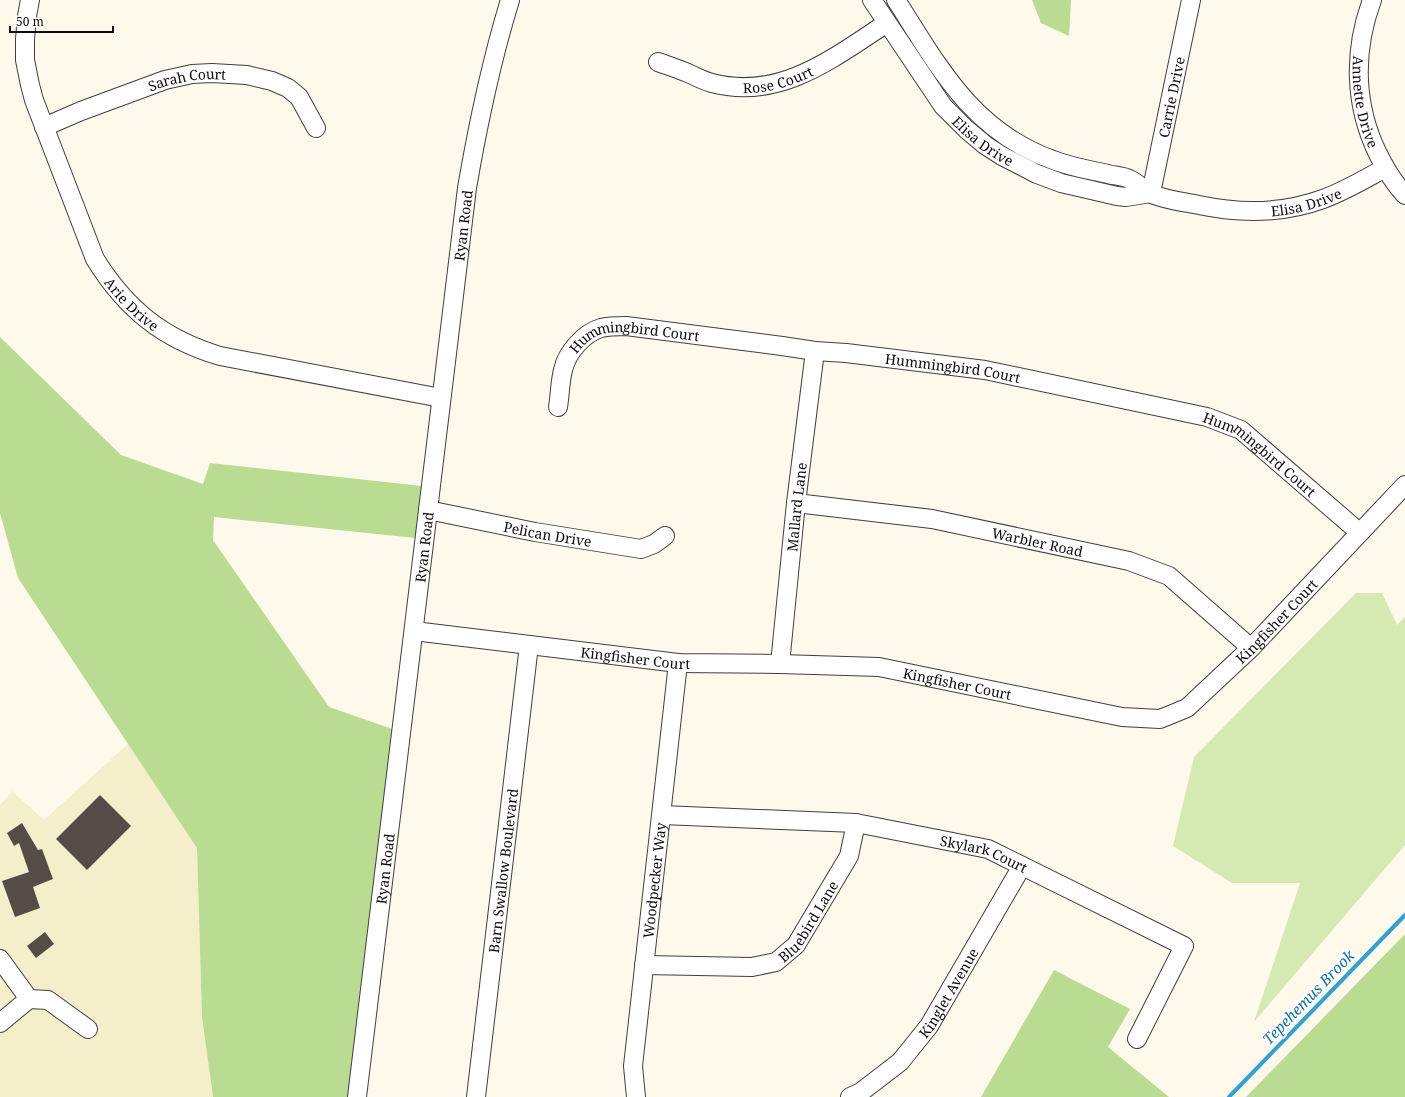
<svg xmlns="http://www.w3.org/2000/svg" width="1405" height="1097" font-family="'Noto Serif',serif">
<rect width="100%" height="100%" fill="#fff9eb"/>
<!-- farmland -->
<path fill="#f5eeca" d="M128,744l69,104 5,169 11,80h-213v-292l12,-14 32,29z"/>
<!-- green -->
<path fill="#d5eab3" d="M1356,593h26l15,32 8,-8v228l-151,177 46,-139h-68l-59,-37 21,-89z"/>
<!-- forest -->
<path fill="#badb92" d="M1032,0h39l-2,36 -28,-13z
M0,337l121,118 82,29 7,-21 221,24 -6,52 -211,-22 -1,23 116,167 72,25 -44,365h-144l-11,-80 -5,-169 -179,-270 -18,-65z
M1405,934v163h-159z
M1054,970l76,39 -22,38 61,50h-188z"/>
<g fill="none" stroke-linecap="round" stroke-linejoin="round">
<!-- stream -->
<path stroke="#32a0d1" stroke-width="4" d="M1229,1097l176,-182"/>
</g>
<!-- building -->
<path fill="#554c48" d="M100,795l31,31 -44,44 -31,-31z
M22,823l16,27 4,-1 11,30 -20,8 7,21 -25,9 -13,-36 27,-9 -10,-29 -5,3 -7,-13z
M45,932l9,12 -18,14 -9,-12z"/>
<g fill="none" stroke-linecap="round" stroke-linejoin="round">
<defs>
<g id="minor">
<path id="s1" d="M30,0l-3,16 -2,23v21l5,25 4,15 61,159c31,50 68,80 125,97l221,42"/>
<path id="s2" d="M872,0l71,106 23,23 19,16 17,11 35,18 24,9 56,13 9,1 25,-4"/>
<path id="s3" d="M896,0c43,67 76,131 157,160 18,7 37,10 55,14 7,2 15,2 21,5 8,3 14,11 23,15 14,6 31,8 47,11 42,9 83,9 124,-6 22,-8 42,-20 62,-31"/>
<path id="s4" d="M1372,0c-19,51 -18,105 6,154 7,14 16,29 27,41"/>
<path id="s5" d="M658,62c11,4 21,7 32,12 7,3 14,7 22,9 68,18 121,-25 175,-60"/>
<path id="s6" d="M44,127l37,-16 84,-31 27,-6 20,-1 35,2 25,6 16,7 11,9 17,31"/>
<path id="s7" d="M1151,193l40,-193"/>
<path id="s8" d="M558,407c2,-12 2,-25 5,-37 4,-18 21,-37 38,-42 8,-2 17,-2 25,-2l156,20 33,5 31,2 139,17 222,47 34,13 118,102"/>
<path id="s9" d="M796,503l136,16 197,42 40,15 82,72"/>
<path id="s10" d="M428,510l107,22 106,17 13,-5 11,-8"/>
<path id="s11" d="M414,631l264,32 102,1 99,3 243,50 38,2 27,-11 64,-60 154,-163"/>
<path id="s12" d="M780,664l16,-161 19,-152"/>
<path id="s13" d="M662,815l194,8 132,26 196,97 -47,93"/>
<path d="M0,959l29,40"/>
<path id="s14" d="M644,965l108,2 24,-5 20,-17 53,-89 7,-33"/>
<path d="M0,1023l29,-24 19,1 40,29"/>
<path id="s15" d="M357,1097l110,-909c11,-64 24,-126 43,-188"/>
<path id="s16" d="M476,1097l53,-452"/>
<path id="s17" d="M636,1097l-3,-31 45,-403"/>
<path id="s18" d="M850,1097l11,-5 39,-30 29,-36 93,-160"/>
</g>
</defs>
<!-- minor casing -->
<use href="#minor" stroke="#3f3f3f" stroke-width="20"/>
<!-- minor -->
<use href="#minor" stroke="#fff" stroke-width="18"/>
</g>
<g text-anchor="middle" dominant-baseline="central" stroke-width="4" stroke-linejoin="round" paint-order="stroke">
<!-- street labels -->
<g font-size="14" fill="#0c0c0c" stroke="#fff">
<text stroke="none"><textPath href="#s5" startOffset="125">Rose Court</textPath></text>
<text stroke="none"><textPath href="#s6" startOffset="152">Sarah Court</textPath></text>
<text stroke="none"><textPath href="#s7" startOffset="98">Carrie Drive</textPath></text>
<text stroke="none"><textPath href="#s4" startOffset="104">Annette Drive</textPath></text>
<text stroke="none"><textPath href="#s2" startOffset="181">Elisa Drive</textPath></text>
<text stroke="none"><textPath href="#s3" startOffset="492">Elisa Drive</textPath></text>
<text stroke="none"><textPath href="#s15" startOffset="878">Ryan Road</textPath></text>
<text stroke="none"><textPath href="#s1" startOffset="330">Arie Drive</textPath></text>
<text stroke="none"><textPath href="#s8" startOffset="127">Hummingbird Court</textPath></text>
<text stroke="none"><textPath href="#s8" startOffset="451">Hummingbird Court</textPath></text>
<text stroke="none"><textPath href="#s8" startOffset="775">Hummingbird Court</textPath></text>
<text stroke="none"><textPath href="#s12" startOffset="158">Mallard Lane</textPath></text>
<text stroke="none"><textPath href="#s10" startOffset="122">Pelican Drive</textPath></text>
<text stroke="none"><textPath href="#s9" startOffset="245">Warbler Road</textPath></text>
<text stroke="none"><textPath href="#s15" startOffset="554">Ryan Road</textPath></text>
<text stroke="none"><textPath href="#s11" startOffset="907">Kingfisher Court</textPath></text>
<text stroke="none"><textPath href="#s11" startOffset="223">Kingfisher Court</textPath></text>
<text stroke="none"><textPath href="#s11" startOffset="547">Kingfisher Court</textPath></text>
<text stroke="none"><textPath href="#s13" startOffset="326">Skylark Court</textPath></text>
<text stroke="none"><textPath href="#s15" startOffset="230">Ryan Road</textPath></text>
<text stroke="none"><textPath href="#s16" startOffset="228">Barn Swallow Boulevard</textPath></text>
<text stroke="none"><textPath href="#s17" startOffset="218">Woodpecker Way</textPath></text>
<text stroke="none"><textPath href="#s14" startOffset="185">Bluebird Lane</textPath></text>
<text stroke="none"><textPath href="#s18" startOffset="146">Kinglet Avenue</textPath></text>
</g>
<!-- water labels -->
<g font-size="15" font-style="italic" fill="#126fa1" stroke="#fff">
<text transform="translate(1308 997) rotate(-46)">Tepehemus Brook</text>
</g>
</g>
<!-- scale -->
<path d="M10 26v6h103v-6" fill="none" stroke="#0c0c0c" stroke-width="2"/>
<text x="16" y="26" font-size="12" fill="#0c0c0c" stroke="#ffffff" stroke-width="3" paint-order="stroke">50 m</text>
</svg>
